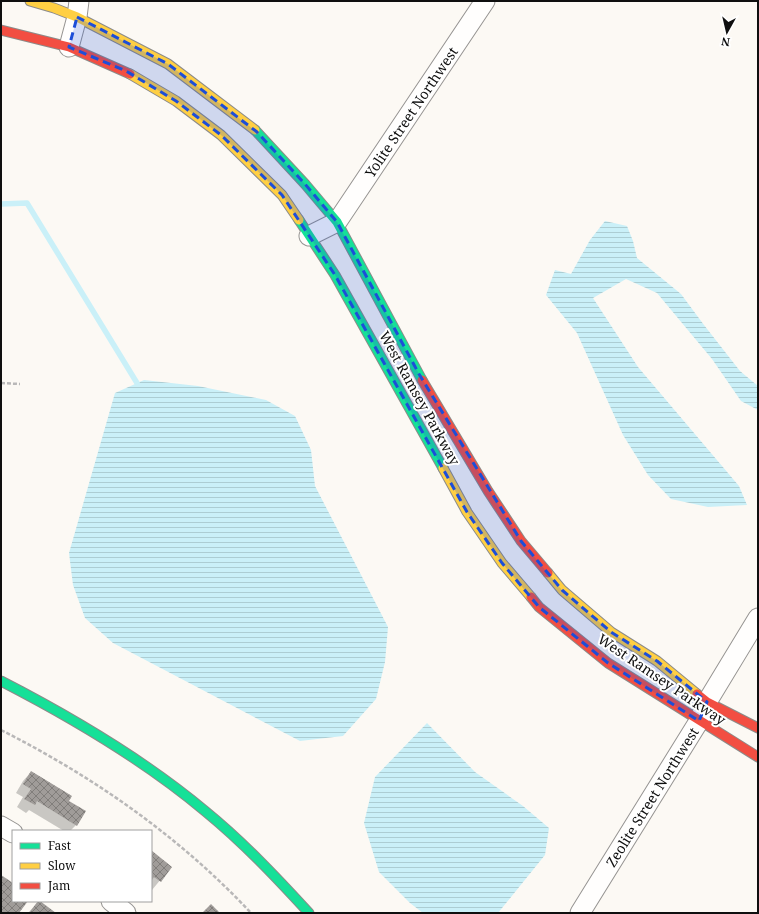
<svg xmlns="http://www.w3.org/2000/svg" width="759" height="914" font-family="'Noto Serif',serif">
<defs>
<pattern id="water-rules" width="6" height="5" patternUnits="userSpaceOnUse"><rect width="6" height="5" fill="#caf0f8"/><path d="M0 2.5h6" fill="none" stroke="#accdd3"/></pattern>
<pattern id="building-cross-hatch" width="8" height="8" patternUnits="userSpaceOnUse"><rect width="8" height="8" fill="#a09c99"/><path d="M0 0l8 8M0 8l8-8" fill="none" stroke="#817e7b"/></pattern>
</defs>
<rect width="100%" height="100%" fill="#fcf9f4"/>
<!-- water -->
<path fill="url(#water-rules)" d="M605,221l22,5 6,15 4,17 44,36 23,31 36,46 18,15v24l-17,-9 -29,-42 -55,-66 -31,-14 -33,19 45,69 101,119 8,19 -39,2 -37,-8 -23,-24 -25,-40 -46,-102 -31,-38 9,-25 16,4 19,-34z
M144,380l54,6 68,14 29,16 16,34 4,36 73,141 -3,35 -9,37 -33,37 -43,5 -187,-98 -28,-25 -12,-33 -4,-32 46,-160z
M427,723l48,49 48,34 26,22 -4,27 -47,58h-75l-13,-10 -31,-31 -15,-49 11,-46z"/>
<!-- shadow -->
<path fill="#0003" d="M31,772l37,29 8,24 -6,6h-6l-35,-21 -3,3 -9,-6 6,-10 -7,-4 7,-12z
M151,852l20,15 -19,23 -1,-1z
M39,901l16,12h-27z"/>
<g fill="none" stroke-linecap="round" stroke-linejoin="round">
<!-- stream -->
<path stroke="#caf0f8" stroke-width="5.5" d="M1,204l26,-1 110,180"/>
</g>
<!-- building -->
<path fill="url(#building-cross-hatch)" d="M31,771l41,25 -3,5 17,10 -9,15 -40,-25 -2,4 -11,-6 7,-10 -8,-5z
M151,850l21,17 -11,15 -7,-5 -3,4z
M1,875l12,8v18h15l-9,12h-18z
M38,901h2l16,12h-27z
M211,904l9,9h-18z"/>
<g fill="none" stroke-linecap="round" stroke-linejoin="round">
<defs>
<path id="street" d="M69,47l8,-30 2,-16
M309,236l28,-14 148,-221
M1,826l12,7
M111,901l15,12
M580,913l119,-192 8,-19 51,-84"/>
<path id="fast" d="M255,130l50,54 32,38 85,158
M299,220l36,55 108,193
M1,681c72,37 142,78 204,130 38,31 71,66 104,102"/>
<path id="slow" d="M30,1l24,7 23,9 91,47 87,66
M130,74l46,27 45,34 61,60 17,25
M443,468l24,44 35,51 29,34
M548,573l14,17 49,42 46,29 40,33"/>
<path id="jam" d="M1,30l68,17 61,27
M422,380l66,111 33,50 27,32
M531,597l8,10 69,56 150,94
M697,694l10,8 51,26"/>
</defs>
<!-- street casing -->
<use href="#street" stroke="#969492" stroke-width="21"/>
<!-- fast casing -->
<use href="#fast" stroke="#8c8b89" stroke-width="11"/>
<!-- slow casing -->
<use href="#slow" stroke="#8c8b89" stroke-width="11"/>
<!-- jam casing -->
<use href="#jam" stroke="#8c8b89" stroke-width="11"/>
<!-- path -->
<path stroke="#b9b8b8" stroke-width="2.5" stroke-dasharray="4 2" stroke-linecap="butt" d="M1,383l19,1
M1,730c93,47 179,107 250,183"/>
<!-- street -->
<use href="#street" stroke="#fffefd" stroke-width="19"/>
<!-- fast -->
<use href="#fast" stroke="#16e098" stroke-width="9"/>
<!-- slow -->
<use href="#slow" stroke="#ffcf43" stroke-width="9"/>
<!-- jam -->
<use href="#jam" stroke="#f24e42" stroke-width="9"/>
</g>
<!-- marked area -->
<path fill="#1d4ed8" fill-opacity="0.2" stroke="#1d4ed8" stroke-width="3" stroke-dasharray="8 5" stroke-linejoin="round" d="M77,17l91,47 89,68 48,52 32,38 82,152 102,167 41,49 49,42 46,29 50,41 -8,19 -91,-58 -69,-56 -37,-44 -35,-51 -132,-237 -53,-80 -61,-60 -45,-34 -50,-30 -57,-24z"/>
<g text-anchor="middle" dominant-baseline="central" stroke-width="4" stroke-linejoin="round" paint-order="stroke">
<!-- street labels -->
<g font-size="14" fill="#0f0f0f" stroke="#fff">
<text transform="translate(411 112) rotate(-56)">Yolite Street Northwest</text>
<text transform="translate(420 398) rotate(61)">West Ramsey Parkway</text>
<text transform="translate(662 679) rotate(34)">West Ramsey Parkway</text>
<text transform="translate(652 797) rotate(-58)">Zeolite Street Northwest</text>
</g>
</g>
<!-- border -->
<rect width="759" height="914" fill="none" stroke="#0f0f0f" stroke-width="4"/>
<!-- legend -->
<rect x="12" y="830" width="140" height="72" fill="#ffffff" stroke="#9f9f9f"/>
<rect x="20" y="843" width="20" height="6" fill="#16e098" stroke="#9f9f9f"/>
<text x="48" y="850" font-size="12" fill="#0f0f0f">Fast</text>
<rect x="20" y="863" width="20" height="6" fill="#ffcf43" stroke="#9f9f9f"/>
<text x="48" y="870" font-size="12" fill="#0f0f0f">Slow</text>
<rect x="20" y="883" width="20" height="6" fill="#f24e42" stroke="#9f9f9f"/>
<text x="48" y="890" font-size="12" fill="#0f0f0f">Jam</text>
<!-- north arrow -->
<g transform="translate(727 32) rotate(188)" stroke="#ffffff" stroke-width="3" paint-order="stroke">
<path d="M0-3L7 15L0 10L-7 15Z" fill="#0f0f0f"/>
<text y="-6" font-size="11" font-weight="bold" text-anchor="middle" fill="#0f0f0f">N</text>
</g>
</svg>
